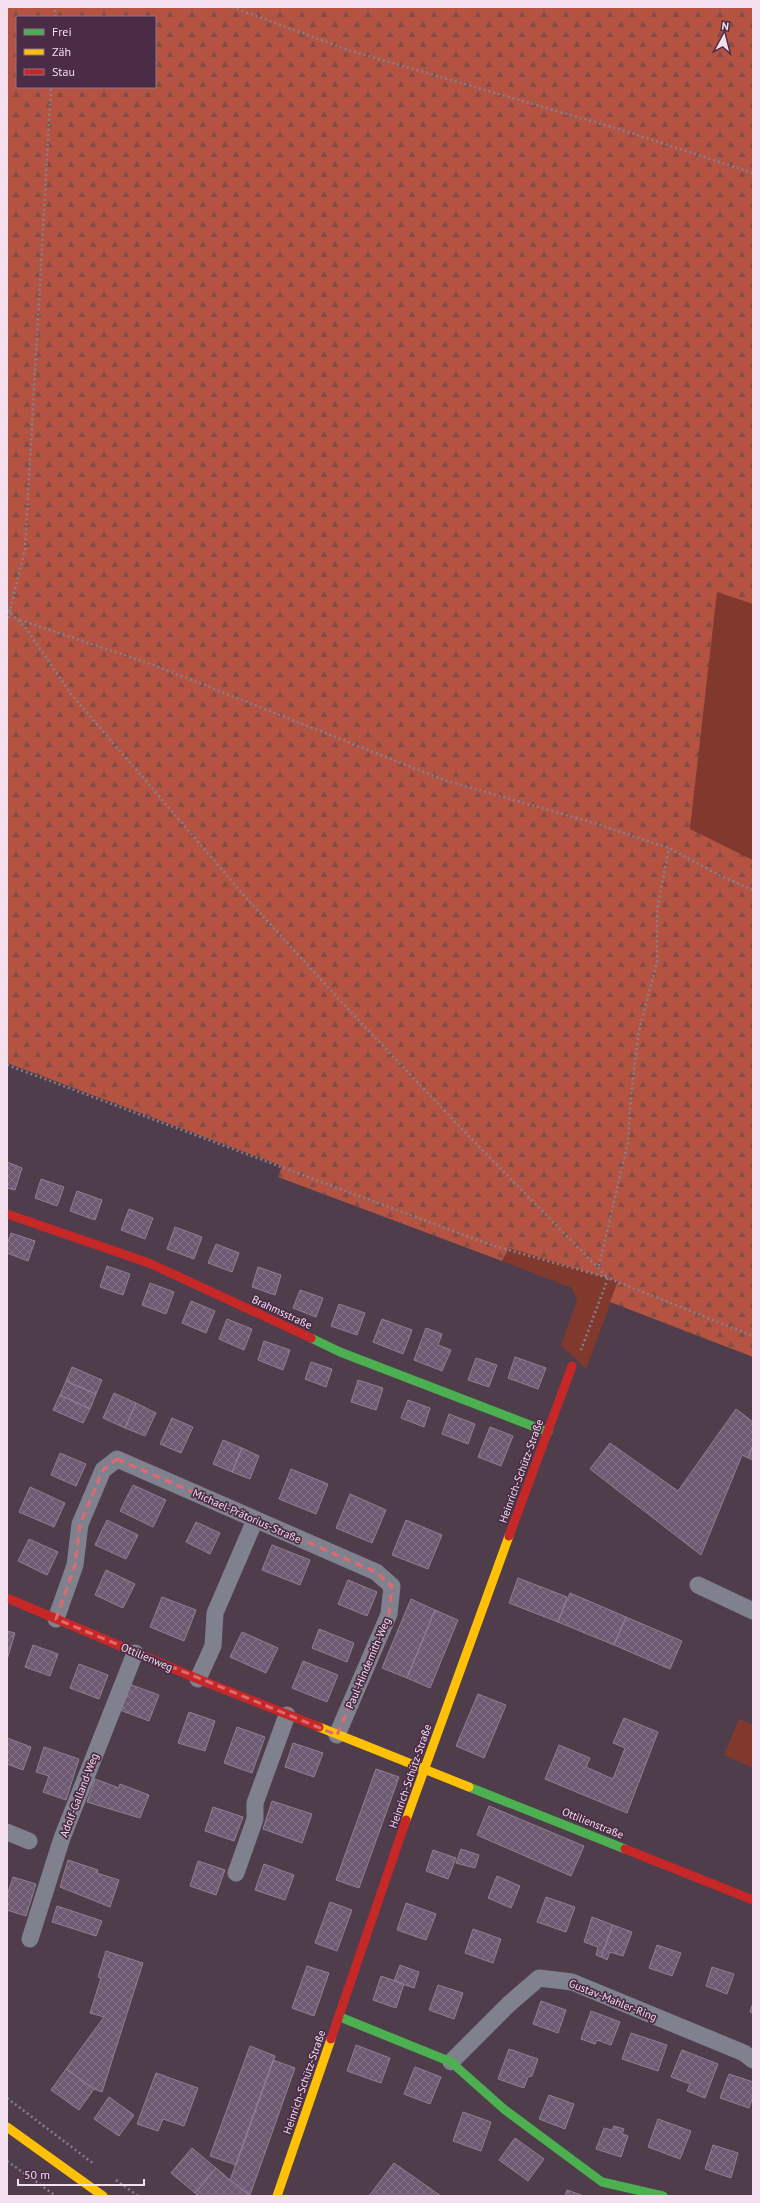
<svg xmlns="http://www.w3.org/2000/svg" width="760" height="2203" font-family="'PT Sans',sans-serif">
<defs>
<pattern id="forest-firs" width="22" height="20" patternUnits="userSpaceOnUse"><rect width="22" height="20" fill="#b45342"/><path d="M5 1l3.5 6h-7zM16 11l3.5 6h-7z" fill="#844c45"/></pattern>
<pattern id="building-cross-hatch" width="8" height="8" patternUnits="userSpaceOnUse"><rect width="8" height="8" fill="#6d5a72"/><path d="M0 0l8 8M0 8l8-8" fill="none" stroke="#827186"/></pattern>
</defs>
<rect width="100%" height="100%" fill="#4f3d4c"/>
<!-- green -->
<path fill="#81392d" d="M717,591l36,12v257l-63,-31z
M509,1248l110,33 -33,88 -25,-24 16,-44 -5,-13 -70,-27z
M739,1719l14,6v43l-29,-13z"/>
<!-- forest -->
<path fill="url(#forest-firs)" fill-rule="evenodd" d="M7,7h746v597l-36,-12 -27,237 63,31v497l-143,-55 8,-21 -109,-33 -7,13 -224,-84 4,-11 -275,-103zM17,17h138v70h-138z"/>
<!-- building -->
<path fill="url(#building-cross-hatch)" stroke="#8e818f" d="M7,1162l15,6 -7,22 -8,-2z
M41,1179l23,8 -7,19 -22,-8z
M77,1191l25,9 -7,20 -25,-9z
M129,1209l24,9 -8,21 -24,-9z
M175,1227l27,10 -8,22 -27,-10z
M11,1233l24,8 -7,20 -21,-8v-8z
M216,1244l23,9 -7,19 -24,-9z
M107,1266l23,8 -7,21 -23,-8z
M258,1267l23,8 -6,20 -23,-8z
M150,1283l24,9 -8,22 -24,-9z
M300,1290l23,8 -7,19 -23,-9z
M191,1301l24,10 -9,22 -24,-10z
M339,1304l26,9 -8,22 -26,-9z
M227,1319l25,10 -8,21 -25,-11z
M382,1319l30,11 -9,24 -30,-12z
M426,1328l16,6 -4,11 13,5 -9,21 -28,-11z
M264,1341l26,9 -7,20 -25,-10z
M515,1357l31,11 -8,21 -30,-11z
M476,1358l21,7 -8,22 -21,-7z
M311,1362l21,7 -6,18 -21,-8z
M72,1367l30,13 -6,14 -30,-13z
M358,1380l25,8 -7,22 -25,-8z
M66,1381l30,13 -6,15 -30,-14z
M114,1393l22,10 -11,25 -22,-10z
M60,1395l30,14 -7,14 -30,-13z
M408,1400l22,8 -6,19 -23,-9z
M136,1403l20,10 -11,23 -20,-8z
M736,1409l17,13v24l-5,12 -6,-3 -41,100 -111,-86 20,-26 68,48z
M449,1414l26,10 -7,20 -26,-10z
M172,1418l21,9 -12,26 -21,-9z
M490,1427l23,9 -12,30 -23,-9z
M223,1440l19,8 -10,24 -19,-8z
M753,1446v14l-5,-2z
M242,1448l17,8 -9,23 -18,-7z
M60,1453l26,11 -10,22 -25,-11z
M291,1469l37,15 -12,30 -37,-15z
M133,1485l33,15 -13,27 -33,-16z
M30,1487l35,16 -11,24 -35,-15z
M350,1494l36,16 -14,33 -36,-15z
M107,1520l31,15 -12,24 -31,-14z
M406,1520l36,15 -14,34 -36,-14z
M196,1522l24,11 -10,21 -24,-12z
M29,1539l29,13 -11,23 -29,-14z
M272,1545l38,15 -10,25 -38,-15z
M106,1570l29,14 -12,24 -28,-13z
M518,1578l49,19 -9,25 -49,-19z
M348,1580l29,12 -10,24 -29,-12z
M570,1593l56,24 -12,28 -56,-23z
M162,1597l34,13 -12,31 -34,-14z
M411,1599l24,11 -28,68 -25,-10z
M435,1610l23,10 -28,68 -23,-10z
M626,1617l56,24 -12,28 -56,-24z
M319,1629l35,14 -7,19 -35,-14z
M7,1631l8,2 -8,27z
M242,1632l36,16 -12,25 -36,-16z
M33,1645l25,9 -8,22 -25,-9z
M303,1661l35,14 -11,27 -35,-14z
M79,1664l29,11 -9,24 -29,-11z
M129,1684l30,11 -10,26 -29,-11z
M478,1694l28,11 -22,53 -28,-12z
M189,1712l26,9 -10,30 -27,-8z
M624,1718l34,14 -31,81 -82,-34 14,-34 31,13 -4,9 27,12 12,-31 -12,-5z
M237,1727l28,10 -13,36 -28,-10z
M7,1738l24,9 -8,23 -16,-6z
M293,1743l30,10 -9,24 -29,-10z
M44,1747l35,12 -13,41 -23,-8 6,-16 -13,-4z
M376,1769l23,8 -40,111 -23,-8z
M95,1779l24,9 1,-4 29,11 -9,23 -53,-16z
M272,1801l40,13 -10,29 -39,-14z
M489,1806l95,40 -13,30 -94,-41z
M213,1807l30,10 -9,24 -29,-10z
M461,1849l18,6 -4,13 -19,-5z
M433,1850l23,8 -8,21 -22,-8z
M68,1860l30,10 -1,3 22,7 -9,27 -50,-20z
M198,1861l27,9 -9,25 -26,-9z
M264,1864l30,11 -9,25 -30,-10z
M497,1876l23,10 -9,22 -23,-10z
M13,1877l23,7 -10,32 -19,-6v-14z
M546,1897l29,10 -9,25 -29,-10z
M330,1902l22,8 -15,41 -22,-8z
M406,1903l30,11 -10,26 -29,-10z
M57,1906l45,15 -6,15 -44,-14z
M592,1917l21,8 -12,32 -5,-2 2,-8 -14,-5z
M613,1925l19,7 -9,24 -13,-4 -3,8 -6,-3z
M473,1929l28,10 -8,24 -28,-10z
M657,1945l24,8 -9,23 -23,-8z
M106,1951l37,12 -41,129 -8,-3 -28,-20 38,-52 -14,-4 11,-35 -3,-1z
M400,1965l19,7 -5,16 -20,-7z
M307,1966l22,7 -15,43 -22,-8z
M712,1967l22,7 -7,20 -21,-8z
M381,1976l23,8 -8,24 -23,-8z
M438,1985l25,8 -9,26 -25,-9z
M541,2001l25,9 -8,23 -25,-9z
M753,2003v10l-3,-1z
M591,2011l29,11 -9,23 -14,-5 -2,4 -14,-5z
M631,2033l36,12 -9,26 -36,-12z
M356,2045l34,13 -9,25 -34,-12z
M250,2046l25,10 -39,109 -26,-9z
M509,2049l29,10 -6,17 -4,1 -4,11 -26,-9z
M682,2050l36,14 -13,34 -18,-7 3,-7 -19,-7z
M273,2060l22,8 -45,127 -20,-15z
M415,2067l26,10 -11,27 -26,-10z
M66,2069l28,20 -15,21 -28,-20z
M156,2073l42,15 -14,38 -21,-7 -5,12 -21,-7z
M729,2074l24,8v14l-4,12 -29,-10z
M549,2095l25,9 -9,25 -26,-10z
M109,2097l25,18 -15,21 -25,-17z
M463,2112l28,10 -10,29 -28,-10z
M658,2119l33,12 -11,28 -32,-12z
M614,2126l10,3 -2,5 6,2 -7,21 -25,-8 8,-21 8,2z
M515,2138l29,21 -16,22 -29,-21z
M713,2145l25,8 -7,25 -26,-9z
M192,2148l24,20 -21,25 -24,-20z
M394,2163l47,33h-72z
M216,2168l14,12 20,16h-51l-4,-3z
M567,2190l17,6h-19z"/>
<g fill="none" stroke-linecap="round" stroke-linejoin="round">
<!-- path -->
<path stroke="#84808d" stroke-width="2.5" stroke-dasharray="2 3" stroke-linecap="butt" d="M232,7l116,43 274,80 131,43
M55,17v-10
M7,605l4,7
M7,610l18,17 46,67 178,207 98,107 112,118 149,152 -27,72
M20,620l131,44 293,116 150,43 75,25 52,28 32,14
M7,623l18,-74 26,-462
M7,1065l484,180 117,33 145,58
M599,1266l29,-124 3,-46 8,-66 18,-68v-52l12,-62
M7,2098l87,66
M7,2161l49,35
M116,2180l22,16"/>
<!-- street -->
<path stroke="#80818f" stroke-width="17" d="M698,1585l55,26
M56,1619l19,-54 5,-41 23,-54 14,-11 259,113 16,14 -3,28 -52,121
M198,1679l15,-33 2,-33 40,-93
M7,1832l22,9
M236,1873l19,-54v-16l32,-88
M30,1939l32,-101 73,-185
M451,2062l58,-58 30,-26 33,4 172,71 9,7"/>
<!-- fast -->
<path stroke="#4caf50" stroke-width="9" d="M311,1338l29,14 208,80
M469,1787l156,62
M340,2017l111,45 54,48 97,72 61,14"/>
<!-- slow -->
<path stroke="#ffc107" stroke-width="9" d="M319,1727l150,60
M406,1820l103,-284
M7,2127l96,69
M277,2196l54,-157"/>
<!-- jam -->
<path stroke="#c62828" stroke-width="9" d="M7,1214l142,49 162,75
M509,1536l63,-170
M7,1598l191,81 121,48
M625,1849l128,51
M331,2039l75,-219"/>
</g>
<!-- marked area -->
<path fill="none" stroke="#e0686e" stroke-width="3" stroke-dasharray="8 5" stroke-linejoin="round" d="M117,1459l259,113 16,14 -3,28 -52,121 -281,-116 19,-54 5,-41 23,-54z"/>
<g text-anchor="middle" dominant-baseline="central" stroke-width="3.5" stroke-linejoin="round" paint-order="stroke">
<!-- street labels -->
<g font-size="11" fill="#f4dfef" stroke="#4b2c46">
<text transform="translate(282 1312) rotate(25)">Brahmsstraße</text>
<text transform="translate(521 1471) rotate(-70)">Heinrich-Schütz-Straße</text>
<text transform="translate(247 1516) rotate(24)">Michael-Prätorius-Straße</text>
<text transform="translate(147 1657) rotate(23)">Ottilienweg</text>
<text transform="translate(368 1663) rotate(-67)">Paul-Hindemith-Weg</text>
<text transform="translate(410 1776) rotate(-71)">Heinrich-Schütz-Straße</text>
<text transform="translate(79 1795) rotate(-69)">Adolf-Galland-Weg</text>
<text transform="translate(593 1823) rotate(22)">Ottilienstraße</text>
<text transform="translate(613 2000) rotate(22)">Gustav-Mahler-Ring</text>
<text transform="translate(304 2082) rotate(-71)">Heinrich-Schütz-Straße</text>
</g>
</g>
<!-- border -->
<rect width="760" height="2203" fill="none" stroke="#f4dfef" stroke-width="16"/>
<!-- legend -->
<rect x="16" y="16" width="140" height="72" fill="#4b2c46" stroke="#8f748a"/>
<rect x="24" y="29" width="20" height="6" fill="#4caf50" stroke="#8f748a"/>
<text x="52" y="36" font-size="12" fill="#f4dfef">Frei</text>
<rect x="24" y="49" width="20" height="6" fill="#ffc107" stroke="#8f748a"/>
<text x="52" y="56" font-size="12" fill="#f4dfef">Zäh</text>
<rect x="24" y="69" width="20" height="6" fill="#c62828" stroke="#8f748a"/>
<text x="52" y="76" font-size="12" fill="#f4dfef">Stau</text>
<!-- north arrow -->
<g transform="translate(724 36) rotate(7)" stroke="#4b2c46" stroke-width="3" paint-order="stroke">
<path d="M0-3L7 15L0 10L-7 15Z" fill="#f4dfef"/>
<text y="-6" font-size="11" font-weight="bold" text-anchor="middle" fill="#f4dfef">N</text>
</g>
<!-- scale -->
<path d="M18 2179v6h126v-6" fill="none" stroke="#f4dfef" stroke-width="2"/>
<text x="24" y="2179" font-size="12" fill="#f4dfef" stroke="#4b2c46" stroke-width="3" paint-order="stroke">50 m</text>
</svg>
